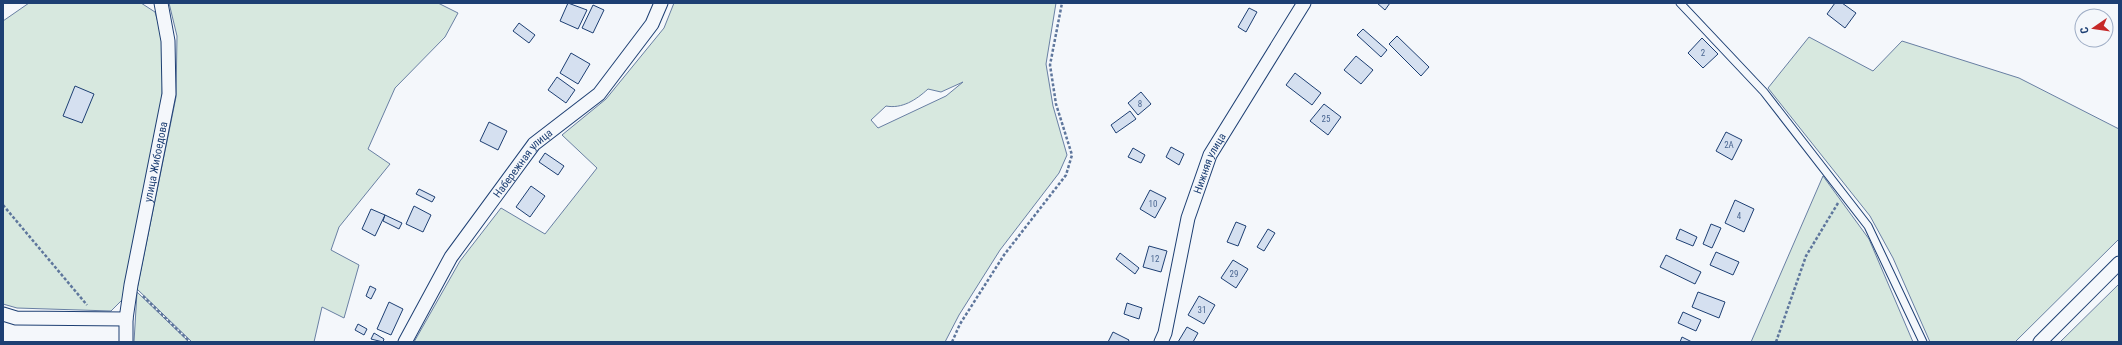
<svg xmlns="http://www.w3.org/2000/svg" width="2122" height="345" font-family="'Roboto Condensed',sans-serif">
<rect width="100%" height="100%" fill="#f4f7fb"/>
<!-- green -->
<path fill="#d7e8df" stroke="#687fa3" fill-rule="evenodd" d="M29,3h112l14,9 9,31 -2,54 -39,202 -12,12 -94,-3 -14,-4v-283z
M169,3h269l20,10 -13,24 -50,51 -27,61 22,15 -51,63 -8,23 28,15 -15,53 -22,-11 -8,35h-122l-55,-53 39,-192 1,-61z
M674,3h382l-10,61 7,42 14,49 -8,18 -59,77 -41,65 -14,27h-531l46,-81 41,-53 44,26 52,-66 -35,-33 44,-36 58,-71zM963,82l-17,14 -68,32 -7,-8 15,-14c16,3 30,-6 42,-17l13,3z
M1809,37l64,34 29,-30 117,37 100,51v110l-104,103h-85l-37,-84 -23,-42 -102,-128z
M1823,176l46,63 44,103h-162z
M2119,284v58h-59z
M137,292l52,50h-55z"/>
<!-- building -->
<path fill="#d5e0f0" stroke="#1d3f73" d="M568,3l19,7 -9,19 -18,-8z
M1377,3h13l-5,7z
M1835,3h7l14,10 -11,15 -18,-14z
M593,5l11,5 -11,23 -11,-5z
M1249,8l8,4 -11,20 -8,-5z
M519,23l16,12 -6,8 -16,-12z
M1363,29l24,21 -6,7 -24,-22z
M1397,36l32,31 -8,9 -32,-32z
M1702,38l16,16 -15,14 -15,-15z
M571,53l19,11 -12,20 -18,-11z
M1356,56l17,14 -12,14 -17,-14z
M1295,73l26,20 -9,12 -26,-20z
M557,77l18,13 -9,13 -18,-13z
M75,86l19,8 -12,29 -19,-7z
M1141,92l10,12 -13,11 -10,-12z
M1324,104l17,13 -13,18 -18,-14z
M1130,111l6,8 -20,14 -5,-8z
M489,122l18,9 -9,19 -18,-9z
M1726,132l16,8 -10,20 -16,-9z
M1171,147l13,7 -5,11 -13,-8z
M1133,148l12,7 -4,8 -13,-6z
M545,153l19,13 -6,9 -19,-13z
M531,186l14,10 -15,21 -14,-10z
M419,189l16,8 -3,5 -16,-8z
M1150,190l16,8 -11,20 -15,-9z
M1735,200l19,9 -10,23 -19,-9z
M414,206l17,9 -8,17 -17,-8z
M371,209l14,6 -10,21 -13,-7z
M385,215l17,8 -3,6 -16,-8z
M1236,222l10,4 -8,20 -11,-4z
M1711,224l10,4 -9,20 -9,-4z
M1268,229l7,4 -11,18 -7,-4z
M1680,229l17,8 -4,9 -17,-7z
M1149,246l18,5 -6,21 -18,-5z
M1716,252l23,10 -6,13 -23,-10z
M1120,253l19,15 -4,6 -19,-15z
M1666,255l35,17 -6,12 -35,-17z
M1233,260l15,9 -12,19 -15,-10z
M370,286l6,3 -5,10 -5,-3z
M1698,292l27,10 -6,16 -27,-11z
M1199,296l16,9 -11,19 -16,-9z
M389,302l14,7 -12,26 -14,-6z
M1127,303l15,5 -3,11 -15,-5z
M1683,312l18,8 -5,11 -18,-8z
M358,324l9,5 -3,6 -9,-5z
M1187,327l11,6 -5,9h-15z
M1113,332l16,8 -1,2h-20z
M374,333l10,6 -1,3 -12,-3z
M1682,337l10,5h-12z"/>
<g fill="none" stroke-linecap="round" stroke-linejoin="round">
<defs>
<path id="service" d="M1680,3l84,89 104,134 55,116"/>
<g id="minor">
<path d="M3,314l13,4 110,1"/>
<path id="s1" d="M126,342v-23l5,-34 38,-191 -1,-53 -7,-38"/>
<path id="s2" d="M405,342l46,-85 83,-113 65,-50 53,-70 9,-21"/>
<path id="s3" d="M1161,342l4,-9 23,-115 22,-63 94,-152"/>
<path d="M2040,342l79,-79"/>
</g>
</defs>
<!-- service casing -->
<use href="#service" stroke="#1d3f73" stroke-width="9"/>
<!-- minor casing -->
<use href="#minor" stroke="#1d3f73" stroke-width="15"/>
<!-- path -->
<path stroke="#5e769c" stroke-width="2.5" stroke-dasharray="3 2" stroke-linecap="butt" d="M3,205l84,100
M143,296l47,46
M952,342l8,-18 44,-69 62,-80 6,-20 -16,-51 -6,-39 12,-62
M1776,342l30,-86 32,-53"/>
<!-- service -->
<use href="#service" stroke="#f4f7fb" stroke-width="7"/>
<!-- minor -->
<use href="#minor" stroke="#f4f7fb" stroke-width="13"/>
</g>
<g text-anchor="middle" dominant-baseline="central" stroke-width="3" stroke-linejoin="round" paint-order="stroke">
<!-- number labels -->
<g font-size="9" fill="#4b6792">
<text x="1703" y="53">2</text>
<text x="1140" y="104">8</text>
<text x="1326" y="119">25</text>
<text x="1729" y="145">2А</text>
<text x="1153" y="204">10</text>
<text x="1739" y="216">4</text>
<text x="1155" y="259">12</text>
<text x="1234" y="274">29</text>
<text x="1202" y="310">31</text>
</g>
<!-- street labels -->
<g font-size="11" fill="#1d3f73" stroke="#f4f7fb">
<text stroke="none"><textPath href="#s1" startOffset="183">улица Жибоедова</textPath></text>
<text stroke="none"><textPath href="#s2" startOffset="215">Набережная улица</textPath></text>
<text stroke="none"><textPath href="#s3" startOffset="186">Нижняя улица</textPath></text>
</g>
</g>
<!-- border -->
<rect width="2122" height="345" fill="none" stroke="#1d3f73" stroke-width="8"/>
<!-- north arrow -->
<g transform="translate(2094 28) rotate(257)"><circle r="19" fill="#f4f7fb" stroke="#9eadc5"/>
<path d="M0-3L7 15L0 10L-7 15Z" fill="#c62828"/>
<text y="-6" font-size="11" font-weight="bold" text-anchor="middle" fill="#1d3f73">С</text>
</g>
</svg>
